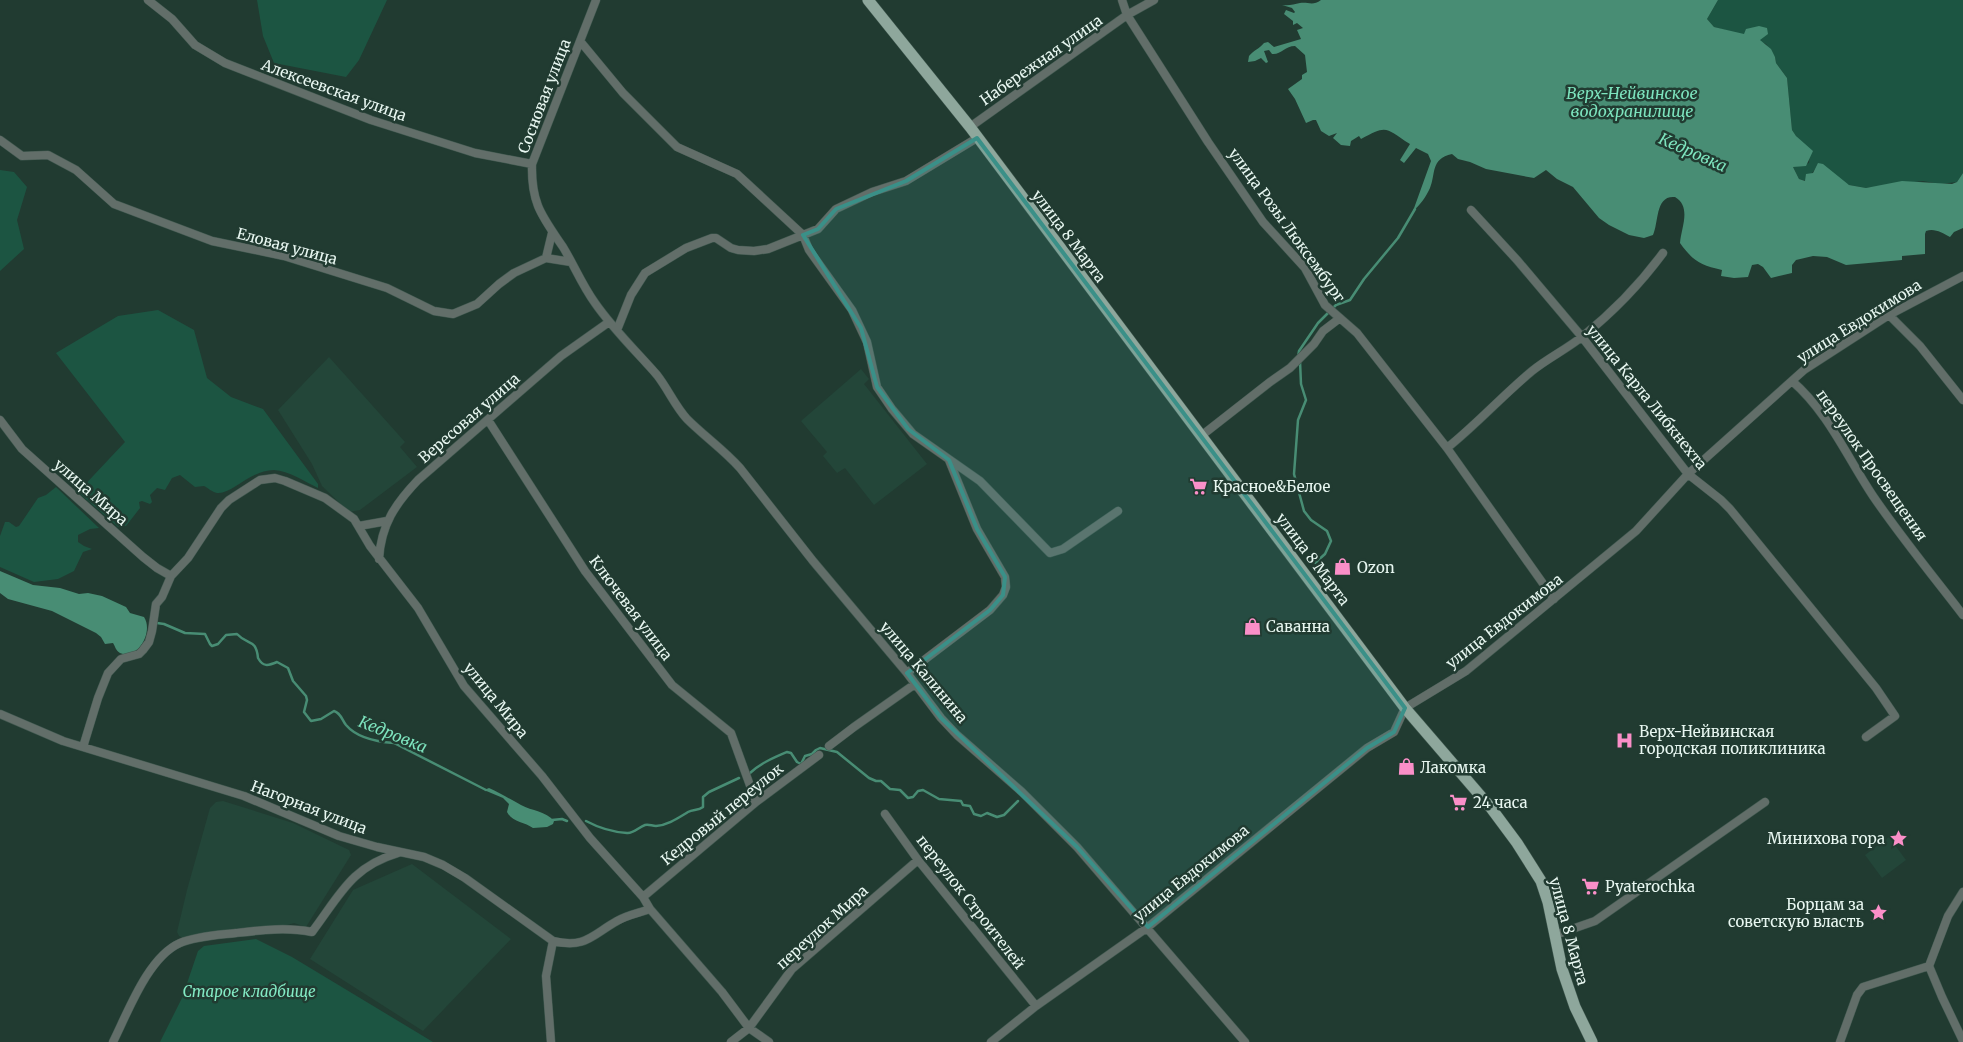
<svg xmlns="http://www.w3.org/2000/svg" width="1963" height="1042" font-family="Merriweather,serif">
<rect width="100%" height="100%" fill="#213b31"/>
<!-- built -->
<path fill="#234639" d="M329,357l76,85 -5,5 17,20 -57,43 -11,2 -27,-26 -10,-22 -34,-54z
M861,369l8,10 -5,5 63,80 -53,41 -29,-37 -8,5 -14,-17 4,-4 -26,-31z
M223,801l70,22 56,27 2,5 -45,72 -12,-4 -14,4 -97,11 -4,-2 -2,-4 10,-42 23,-82 6,-6z
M1889,837l17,23 -24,18 -17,-23z
M412,864l99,75 -88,92 -113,-72 43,-69z"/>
<!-- green -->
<path fill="#1c5542" d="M257,0h130l-28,60 -13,17 -72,-14 -11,-27z
M1718,0h245v173l-6,9 -17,2 -17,-3 -57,7 -17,-3 -33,-17 -10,13 -7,-2 -6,-12 16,-4c2,-16 -10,-21 -17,-33l-5,-52 -11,-15 -1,-6 -9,-13 -22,-9 -30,-8 -7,-8z
M0,170l14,2 13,15 -10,33 7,29 -24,22z
M158,310l36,20 13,48 24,19 32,12 55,75v4c-14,-7 -29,-17 -44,-18 -24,0 -43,25 -57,23 -5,-1 -9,-5 -13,-7l-9,1 -15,-12 -8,3 -7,12 -8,-2 -7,7 2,7 -2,2 -8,-3 -3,1 1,6 -14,18 -8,1 -40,-35 47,-50 -69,-89 62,-37z
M56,487l43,41 -9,1 -12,6v7l6,4 8,3 -9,3 -9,19 -16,8 -24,3 -34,-15v-31l5,-14h4l7,5 3,-1 19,-28 8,-3z
M256,939l36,18 141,85h-273l22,-44 16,-47 6,-5z"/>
<!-- water -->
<path fill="#488d74" d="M1321,0h397l-11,19 7,8 30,7 2,-5 13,-3 8,2 1,6 -8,6 11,9 4,8 1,6 11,15 5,52 4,6 17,15 -7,15 -13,1 6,12 6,2 1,-7 7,-1 5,-10 5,1 26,21 17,3 36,-7 50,3 5,-2 6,-9v55l-9,4 -4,5c-8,-4 -15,-9 -24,-6l-1,3v20l-23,2v4l-56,5 -19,-8 -14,-1 -17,4 -4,5v8l-21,5 -8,-11 -5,-3 -6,1 -4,12 -14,1 -13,-2 1,-6c-22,-5 -29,-9 -42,-27 1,-15 12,-36 -5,-46 -20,-2 -16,25 -22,38l-9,3 -15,-3 -20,-10 -10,-7 -26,-31 -16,-8 -11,-9 -12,8 -48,-9 -16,-7 -12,-3 -6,-5c-22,5 -16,20 -22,34 -4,9 -10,17 -17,23l18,-50 -3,-7 -12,-6 -12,15 -4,-3 10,-16c-25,-16 -22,-20 -49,-5l-2,-3 -8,5 -1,5 -9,-1 -8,-7 4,-5 -8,3 -8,-5 -5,-11h-3l-7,3 -11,-24 -7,-10 14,-10v-4l5,-3 -2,-17 -10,-9c-10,0 -14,9 -23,8l-3,-4 -5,1 4,11 -2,1 -5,-5 -6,3 -7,1 1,-6c5,-6 10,-7 15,-13l4,-1 6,5 27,-8 -4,-9 6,-2 -6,-5 -4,2v-4l-9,-7 2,-4 8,3 1,-1 -3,-4 -10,-3c8,1 12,-1 18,-2 9,-1 13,3 21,-3z
M0,571l33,14 27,3 19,6 9,-1 14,3 24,11 4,6 14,4c10,15 -7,44 -24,36 -4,-2 -5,-7 -7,-10l-8,1 -4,-7 -5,-4 -44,-22 -44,-12 -8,-6z
M489,788c11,5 21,11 32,17 11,6 25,6 33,16l-1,3 -6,3 -14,1c-8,-6 -21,-6 -26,-16l2,-8 -6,-6 -19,-8z"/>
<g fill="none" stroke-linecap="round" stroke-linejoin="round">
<!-- stream -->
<path stroke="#488d74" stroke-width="2.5" d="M1298,357l1,-6 19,-28 18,-18 14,-5 14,-21 34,-41 17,-29
M1300,361l1,23 5,16 -8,20 -4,54 10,37 7,9 16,11 4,10 -6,13 -10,9
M157,623l7,1 21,9 20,1 5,10 2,2 6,-2 8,-9 11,-1c11,12 19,4 21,24 5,9 10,8 19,4l11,6 5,13 13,15 1,4 -3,12 7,9 10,-2 13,-8c7,2 8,9 12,14 11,13 33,17 48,18l92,47
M750,773c11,-10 23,-15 37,-21l4,1 6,9 4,2 4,-8 7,-2 4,-4 4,-2 17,4 32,26 7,3h5l9,8 10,1 8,8 5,-1 5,-6 5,-1 16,9 22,2 2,4 7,1 4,8 7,2 6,-3 10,4 7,-2 14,-14
M552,820l10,-1 5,2
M586,821c13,7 26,11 41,12 6,1 12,-6 18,-8 4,-1 7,1 11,1 12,-1 22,-8 32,-14 5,-3 10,-1 15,-5v-10l6,-5 30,-14"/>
<defs>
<path id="minor" d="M148,0l24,19 23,26 30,18 146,57 104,33 57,11
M596,0l-64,164c-1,40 10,52 31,83 11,18 19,38 32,56 18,26 41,48 62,72 11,14 18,31 30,44 17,17 37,31 53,49l73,93 94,112 34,45 16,17 65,57 55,55 168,195
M1122,0l5,15 81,127 55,80 42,46 20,37 32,28 90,115 107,151
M580,41l43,52 54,54 60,27 66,61 6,15 43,60 15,32 10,45 15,22 21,25 67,47 70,72 13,-4 55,-38
M970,127l157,-112 27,-15
M0,140l22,16 26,-1 28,15 38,34 98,37 72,15 103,32 47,23 19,3 24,-10 22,-20 15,-11 32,-15 6,-25
M1471,210l46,50 65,77 106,137 33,26 9,9 146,179 19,28 -29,21
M546,258l25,4
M1889,315l31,31 43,54
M617,330l14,-35 14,-22 41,-25 26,-10h4l15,10 7,2 16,1 14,-2 50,-20 18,-20 36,-17 34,-11 71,-43
M1792,381c36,31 55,76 81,115 28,41 60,80 90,119
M0,420l22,29 121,108 14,11 14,8
M488,420l97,151 87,114 59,48 25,69
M1201,436l69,-54 20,-14 24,-24 9,-13 17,-13
M1447,448c30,-24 56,-53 85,-77 16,-13 35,-22 51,-35 30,-24 57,-52 80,-83
M359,526l28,-5
M379,559c2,-34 16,-55 39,-79l143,-124 48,-34
M907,673l83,-63 13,-15 3,-8 -1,-10 -28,-48 -28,-69
M0,714l63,27 181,55 95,40 38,11 47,10 19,8 22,13 88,63 -7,35 5,66
M829,746l25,-19 61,-43
M83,747l15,-49 10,-25 13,-14 18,-5 4,-4 6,-8 3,-11 4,-27 6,-7 9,-21 17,-18 33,-50 8,-8 31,-20 15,-2 10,3 40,17 29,21 16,27 48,62 46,78 78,90 48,62 53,59 7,12 72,83 27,36 20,14
M885,814l33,46 118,146
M643,897l113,-95 63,-47
M1555,935l40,-14 170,-119
M553,941c32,8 39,-6 64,-20 10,-6 22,-8 33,-12
M1929,966l13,31 21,44
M1929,966l19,-50 15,-24
M113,1042c15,-30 35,-85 67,-99 17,-7 39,-8 56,-10 26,-3 51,-6 76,-1 28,-37 39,-65 86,-79
M731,1042l18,-14 43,-59 126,-109
M991,1042l45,-36 112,-79 219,-179 27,-16 11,-24 61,-37 170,-140 52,-57 116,-104 85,-55 74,-39
M1840,1042l17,-47 6,-8 66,-21"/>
<path id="primary" d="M868,0l102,127 435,581 86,100 26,35 24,38 7,21 14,67 13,38 17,35"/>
</defs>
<!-- minor casing -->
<use href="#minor" stroke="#415950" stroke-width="9"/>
<!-- primary casing -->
<use href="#primary" stroke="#415950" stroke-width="12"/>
<!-- minor -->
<use href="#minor" stroke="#626e69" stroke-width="8"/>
<!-- primary -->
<use href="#primary" stroke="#8ea79c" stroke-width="11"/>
</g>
<!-- marked area -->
<path fill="#3a9088" fill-opacity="0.2" stroke="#3a9088" stroke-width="4" stroke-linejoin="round" d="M977,138l428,570 -11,24 -27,16 -219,179 -71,-80 -136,-129 -34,-45 83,-63 13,-15 2,-18 -28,-48 -28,-69 -41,-31 -31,-42 -16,-59 -58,-93 15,-6 18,-20 70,-28z"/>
<!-- icons -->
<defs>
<symbol id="supermarket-bare" viewBox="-9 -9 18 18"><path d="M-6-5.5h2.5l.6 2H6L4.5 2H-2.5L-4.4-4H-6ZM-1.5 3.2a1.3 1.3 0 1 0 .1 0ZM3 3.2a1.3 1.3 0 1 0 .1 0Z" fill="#fa8fc8" stroke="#213b31" stroke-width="2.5" paint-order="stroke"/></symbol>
<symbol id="shop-bare" viewBox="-9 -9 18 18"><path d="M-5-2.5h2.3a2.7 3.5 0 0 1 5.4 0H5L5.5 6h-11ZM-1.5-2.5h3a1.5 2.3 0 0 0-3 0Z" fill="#fa8fc8" stroke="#213b31" stroke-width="2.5" paint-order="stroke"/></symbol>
<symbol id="hospital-bare" viewBox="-9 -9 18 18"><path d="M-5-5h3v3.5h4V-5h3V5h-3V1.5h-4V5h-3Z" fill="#fa8fc8" stroke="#213b31" stroke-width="2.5" paint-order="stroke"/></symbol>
<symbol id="sight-bare" viewBox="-9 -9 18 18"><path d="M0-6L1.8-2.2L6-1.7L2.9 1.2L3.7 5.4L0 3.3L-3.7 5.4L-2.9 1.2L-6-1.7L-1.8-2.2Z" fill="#fa8fc8" stroke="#213b31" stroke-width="2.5" paint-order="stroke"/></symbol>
</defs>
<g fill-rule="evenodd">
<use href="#supermarket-bare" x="1186" y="474" width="25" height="25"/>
<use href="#shop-bare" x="1330" y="554" width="25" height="25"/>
<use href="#shop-bare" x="1240" y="614" width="25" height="25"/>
<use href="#hospital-bare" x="1612" y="728" width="25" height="25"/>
<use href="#shop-bare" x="1394" y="754" width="25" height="25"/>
<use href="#supermarket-bare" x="1446" y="790" width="25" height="25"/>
<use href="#sight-bare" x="1886" y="826" width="25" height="25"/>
<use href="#supermarket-bare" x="1578" y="874" width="25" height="25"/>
<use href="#sight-bare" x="1866" y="900" width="25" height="25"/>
</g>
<g text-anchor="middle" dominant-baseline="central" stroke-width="5" stroke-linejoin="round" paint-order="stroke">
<!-- street labels -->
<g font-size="15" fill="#e8f7f1" stroke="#213b31">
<text transform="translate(1041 60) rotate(-35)">Набережная улица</text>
<text transform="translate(334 90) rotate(20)">Алексеевская улица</text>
<text transform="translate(544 96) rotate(-69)">Сосновая улица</text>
<text transform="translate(1287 225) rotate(54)">улица Розы Люксембург</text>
<text transform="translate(1069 236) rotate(53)">улица 8 Марта</text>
<text transform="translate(287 246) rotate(15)">Еловая улица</text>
<text transform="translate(1859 321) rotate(-32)">улица Евдокимова</text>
<text transform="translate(1647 397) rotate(51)">улица Карла Либкнехта</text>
<text transform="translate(469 418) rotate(-41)">Вересовая улица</text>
<text transform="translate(1872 465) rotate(55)">переулок Просвещения</text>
<text transform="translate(91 492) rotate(41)">улица Мира</text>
<text transform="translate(1313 559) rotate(53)">улица 8 Марта</text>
<text transform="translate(631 608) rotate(53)">Ключевая улица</text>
<text transform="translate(1504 621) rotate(-38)">улица Евдокимова</text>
<text transform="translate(924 672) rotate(50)">улица Калинина</text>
<text transform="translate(496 700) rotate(51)">улица Мира</text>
<text transform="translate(309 807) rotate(21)">Нагорная улица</text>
<text transform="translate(722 814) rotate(-39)">Кедровый переулок</text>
<text transform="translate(1191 873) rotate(-39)">улица Евдокимова</text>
<text transform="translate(971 902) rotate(52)">переулок Строителей</text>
<text transform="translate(822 927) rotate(-42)">переулок Мира</text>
<text transform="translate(1569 931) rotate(75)">улица 8 Марта</text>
</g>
<!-- poi labels -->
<g font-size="15" fill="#e8f7f1" stroke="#213b31" text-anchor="start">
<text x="1213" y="486">Красное&amp;Белое</text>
<text x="1357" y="567">Ozon</text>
<text x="1266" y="626">Саванна</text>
<text x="1639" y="731">Верх-Нейвинская<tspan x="1639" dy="17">городская поликлиника</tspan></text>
<text x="1420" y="767">Лакомка</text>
<text x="1473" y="802">24 часа</text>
<text x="1885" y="838" text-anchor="end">Минихова гора</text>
<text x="1605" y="886">Pyaterochka</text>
<text x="1864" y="904" text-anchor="end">Борцам за<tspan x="1864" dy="17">советскую власть</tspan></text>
</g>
<!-- park labels -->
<g font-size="15" font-style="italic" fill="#83eac4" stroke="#213b31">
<text x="249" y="991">Старое кладбище</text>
</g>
<!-- water labels -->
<g font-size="16" font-style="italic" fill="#7de4be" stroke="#213b31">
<text x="1632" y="93">Верх-Нейвинское<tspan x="1632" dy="18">водохранилище</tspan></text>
<text transform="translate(1693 152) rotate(24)">Кедровка</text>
<text transform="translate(393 734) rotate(22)">Кедровка</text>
</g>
</g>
</svg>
